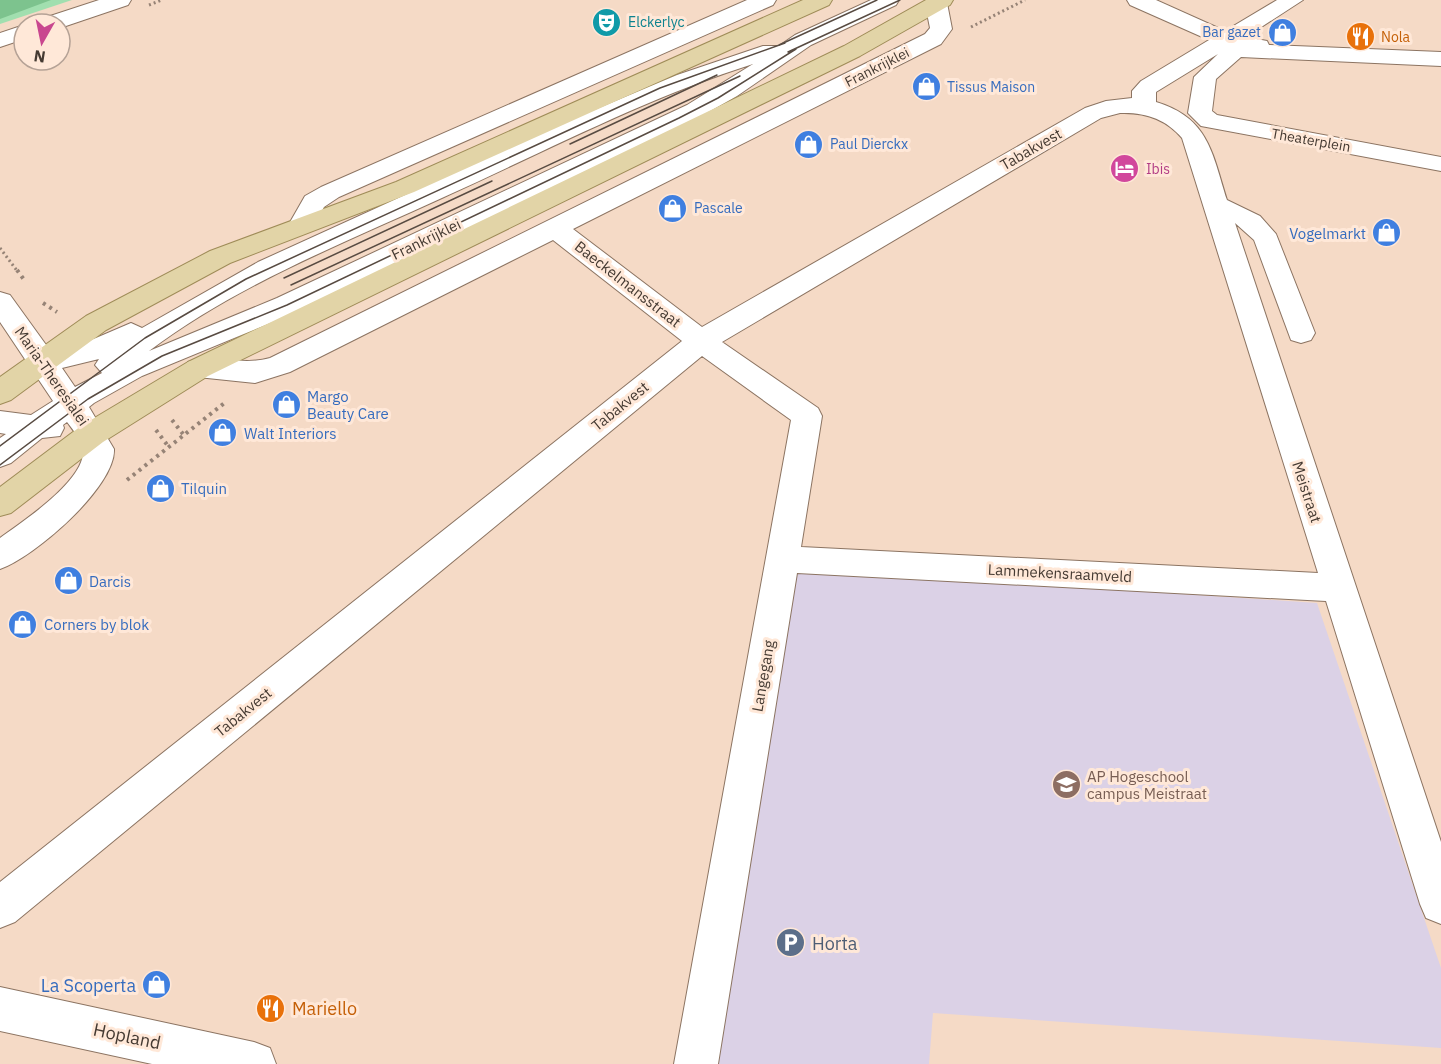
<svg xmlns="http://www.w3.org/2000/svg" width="1441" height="1064" font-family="'IBM Plex Sans',sans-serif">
<rect width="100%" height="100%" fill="#f5dac6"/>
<!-- education -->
<path fill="#dbd1e6" d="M782,567l535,36 124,365v80l-508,-35 -4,51h-213z"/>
<!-- green -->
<path fill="#a1dfaf" d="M0,0h72l-72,24z"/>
<!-- forest -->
<path fill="#7dc38e" d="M0,0h51l-51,19z"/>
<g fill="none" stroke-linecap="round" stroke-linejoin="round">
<defs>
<path id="minor" d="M99,0h32l-3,5 -68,23v-4h-22l3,-5z
M747,0h29l-3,5 -434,192 -15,10 -13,23 -9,2 -9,-2 -4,-6 16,-28 16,-9z
M871,0h28l-3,5 -85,40 -74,51 -34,19 -406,197 -155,64 -48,27 -5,4 25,42c2,38 -81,109 -114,120v-31c22,-16 86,-58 83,-88 -1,-10 -10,-20 -16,-28l-4,3 1,3 -4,8 -18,2 -31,25 -11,4v-29l6,-4 -6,-1v-22l31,4 22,-14 -53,-79v-30l10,3 39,54 33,-5 49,-21 11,5 116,-66 294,-134 125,-53 86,-29h16l16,-11zM753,64l-66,41 -410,193 -128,53c89,-67 195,-108 295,-154 102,-46 202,-99 309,-133zM99,359l-4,6 7,8 -27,14 -13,-19z
M927,0h18l2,3 5,26 -11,15 -368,185 129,98 383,-219 21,-7 26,-3v-7l9,-10 68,-41 -79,-35 -3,-5h29l69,31 52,-31h26l-57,37 21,4 2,4 172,7v14l-200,-9 -25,22 -4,32 5,4 224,42v14l-240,-45 -13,-13 6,-36 24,-23 -62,38v10c53,16 56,51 71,98l33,16 16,18 39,99 -4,7 -10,3 -10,-3 -37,-100 -19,-17 206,619v82l-15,-6 -6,-14 -94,-303 -529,-28 -79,491h-44l117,-644 -89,-64 -687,566 -15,6v-46l682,-541 -129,-101 -263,132 -35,11 -67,-7 -5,-7 5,-7c27,-8 54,4 82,-4l655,-324 5,-6 -5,-25zM1120,113c25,-1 46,6 62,25l136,435 -517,-26 21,-131 -4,-8 -96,-66 379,-224z
M24,25v14l-24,8v-14z
M0,987l254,55 16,6 6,16h-124l-152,-33z"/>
<path id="major" d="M803,0h29l-3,5 -415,187 -184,71 -124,67 -95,70 -11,4v-27l86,-61 124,-65 186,-69z
M926,0h27l-3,5 -90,51 -652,320 -105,66 -92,71 -11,3v-29l81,-61 107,-64 656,-316z"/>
</defs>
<!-- minor casing -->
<use href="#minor" stroke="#8c7462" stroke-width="2"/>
<!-- major casing -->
<use href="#major" stroke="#9f8c58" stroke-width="2"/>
<!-- path-far1 -->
<path stroke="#968376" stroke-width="3" stroke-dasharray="2 3" stroke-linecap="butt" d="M149,5l13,-5
M971,27l54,-27
M0,248l18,24"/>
<!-- path -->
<path stroke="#968376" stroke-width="4" stroke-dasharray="3 4.5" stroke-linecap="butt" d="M17,270l8,11
M43,303l14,9
M172,420l11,14
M156,430l12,16
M127,480l100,-79"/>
<!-- minor -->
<use href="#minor" fill="#fff" fill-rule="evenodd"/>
<!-- major -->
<use href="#major" fill="#e2d4a7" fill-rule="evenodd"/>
<!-- tram -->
<path stroke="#584b42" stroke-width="1.5" d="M779,45l98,-45
M788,52l112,-52
M570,144l147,-69
M284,278l208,-97
M291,285l449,-209
M0,446l145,-108 101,-59 414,-191 125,-45
M0,465l88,-66 74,-43 125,-51 392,-187 39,-20 78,-49"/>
</g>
<!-- icons -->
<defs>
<symbol id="theatre-disc" viewBox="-11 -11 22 22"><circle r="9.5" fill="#0f9aa8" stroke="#ffe8d8"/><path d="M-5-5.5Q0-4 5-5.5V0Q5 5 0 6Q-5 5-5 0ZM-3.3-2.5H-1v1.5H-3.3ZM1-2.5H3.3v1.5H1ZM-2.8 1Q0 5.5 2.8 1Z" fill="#fff"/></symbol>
<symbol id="shop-disc" viewBox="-11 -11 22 22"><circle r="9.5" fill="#3f7fe0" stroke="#ffe8d8"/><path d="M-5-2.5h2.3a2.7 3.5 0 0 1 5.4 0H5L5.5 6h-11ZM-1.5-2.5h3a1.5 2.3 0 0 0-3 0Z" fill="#fff"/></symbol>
<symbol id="restaurant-disc" viewBox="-11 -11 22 22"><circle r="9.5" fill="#e8710a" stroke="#ffe8d8"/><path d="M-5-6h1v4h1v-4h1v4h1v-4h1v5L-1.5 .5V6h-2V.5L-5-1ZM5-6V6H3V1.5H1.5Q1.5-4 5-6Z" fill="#fff"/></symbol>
<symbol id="hotel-disc" viewBox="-11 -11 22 22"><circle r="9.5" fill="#d1479c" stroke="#ffe8d8"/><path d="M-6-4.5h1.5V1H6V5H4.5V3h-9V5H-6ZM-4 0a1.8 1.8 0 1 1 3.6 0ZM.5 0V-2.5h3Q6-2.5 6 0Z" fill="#fff"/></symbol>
<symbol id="university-disc" viewBox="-11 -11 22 22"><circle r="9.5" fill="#8d6e63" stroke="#ffe8d8"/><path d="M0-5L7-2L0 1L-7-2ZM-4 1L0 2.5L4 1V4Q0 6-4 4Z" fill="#fff"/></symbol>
<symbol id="parking-disc" viewBox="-11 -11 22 22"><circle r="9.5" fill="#5c6f8a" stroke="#ffe8d8"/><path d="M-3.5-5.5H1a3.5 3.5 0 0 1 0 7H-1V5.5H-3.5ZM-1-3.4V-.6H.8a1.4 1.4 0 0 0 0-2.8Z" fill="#fff"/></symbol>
</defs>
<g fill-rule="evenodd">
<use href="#theatre-disc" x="590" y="6" width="33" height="33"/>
<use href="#shop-disc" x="1266" y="16" width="33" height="33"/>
<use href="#restaurant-disc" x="1344" y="20" width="33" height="33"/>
<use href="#shop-disc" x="910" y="70" width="33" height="33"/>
<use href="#shop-disc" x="792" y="128" width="33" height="33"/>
<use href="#hotel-disc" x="1108" y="152" width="33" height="33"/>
<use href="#shop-disc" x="656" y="192" width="33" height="33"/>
<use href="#shop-disc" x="1370" y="216" width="33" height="33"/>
<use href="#shop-disc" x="270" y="388" width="33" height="33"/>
<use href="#shop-disc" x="206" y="416" width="33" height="33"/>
<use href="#shop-disc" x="144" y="472" width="33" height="33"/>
<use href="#shop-disc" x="52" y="564" width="33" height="33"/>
<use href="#shop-disc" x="6" y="608" width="33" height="33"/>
<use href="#university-disc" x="1050" y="768" width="33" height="33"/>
<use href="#parking-disc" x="774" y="926" width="33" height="33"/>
<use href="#shop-disc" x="140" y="968" width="33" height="33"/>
<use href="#restaurant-disc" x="254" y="992" width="33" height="33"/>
</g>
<g text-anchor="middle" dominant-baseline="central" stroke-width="6" stroke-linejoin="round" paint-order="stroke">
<!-- far-culture labels -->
<g font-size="14" fill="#0d838f" stroke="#ffe8d8" text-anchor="start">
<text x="628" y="22">Elckerlyc</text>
</g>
<!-- far-shop labels -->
<g font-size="14" fill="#366cbe" stroke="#ffe8d8" text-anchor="start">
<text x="1261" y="32" text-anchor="end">Bar gazet</text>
<text x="947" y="87">Tissus Maison</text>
<text x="830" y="144">Paul Dierckx</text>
<text x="694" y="208">Pascale</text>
</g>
<!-- far-food labels -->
<g font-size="14" fill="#c56008" stroke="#ffe8d8" text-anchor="start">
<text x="1381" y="37">Nola</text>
</g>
<!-- far-street labels -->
<g font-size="14" fill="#453a32" stroke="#ffe8d8">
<text transform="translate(877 67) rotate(-27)">Frankrijklei</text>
<text transform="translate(1311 140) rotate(10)">Theaterplein</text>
</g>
<!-- far-hotel labels -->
<g font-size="14" fill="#b23c85" stroke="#ffe8d8" text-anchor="start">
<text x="1146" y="169">Ibis</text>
</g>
<!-- street labels -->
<g font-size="15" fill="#453a32" stroke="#ffe8d8">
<text transform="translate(1031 149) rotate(-30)">Tabakvest</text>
<text transform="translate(426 239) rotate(-26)">Frankrijklei</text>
<text transform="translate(628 284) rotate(38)">Baeckelmansstraat</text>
<text transform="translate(52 376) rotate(55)">Maria-Theresialei</text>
<text transform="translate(620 406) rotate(-39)">Tabakvest</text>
<text transform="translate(1307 492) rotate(72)">Meistraat</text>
<text transform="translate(1060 573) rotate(3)">Lammekensraamveld</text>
<text transform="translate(763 676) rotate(-80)">Langegang</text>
<text transform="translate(243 712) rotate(-39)">Tabakvest</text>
</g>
<!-- shop labels -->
<g font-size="15" fill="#366cbe" stroke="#ffe8d8" text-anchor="start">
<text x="1366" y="233" text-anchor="end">Vogelmarkt</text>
<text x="307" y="396">Margo<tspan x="307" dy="17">Beauty Care</tspan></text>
<text x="244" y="433">Walt Interiors</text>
<text x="181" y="488">Tilquin</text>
<text x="89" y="581">Darcis</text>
<text x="44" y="624">Corners by blok</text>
</g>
<!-- education labels -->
<g font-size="15" fill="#785e54" stroke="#ffe8d8" text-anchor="start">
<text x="1087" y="776">AP Hogeschool<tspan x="1087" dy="17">campus Meistraat</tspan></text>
</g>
<!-- near-service labels -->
<g font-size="18" fill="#4e5e75" stroke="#ffe8d8" text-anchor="start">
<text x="812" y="943">Horta</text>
</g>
<!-- near-shop labels -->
<g font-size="18" fill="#366cbe" stroke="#ffe8d8" text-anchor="end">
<text x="136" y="985">La Scoperta</text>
</g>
<!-- near-food labels -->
<g font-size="18" fill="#c56008" stroke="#ffe8d8" text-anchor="start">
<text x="292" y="1008">Mariello</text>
</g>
<!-- near-street labels -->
<g font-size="18" fill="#453a32" stroke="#ffe8d8">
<text transform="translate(127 1036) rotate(12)">Hopland</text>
</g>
</g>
<!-- north arrow -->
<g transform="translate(42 42) rotate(189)"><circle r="28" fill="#ffe8d8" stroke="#b5a296" stroke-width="1.5"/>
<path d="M0-4.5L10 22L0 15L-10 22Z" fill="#c9478f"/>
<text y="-9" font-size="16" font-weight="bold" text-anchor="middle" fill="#453a32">N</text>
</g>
</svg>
